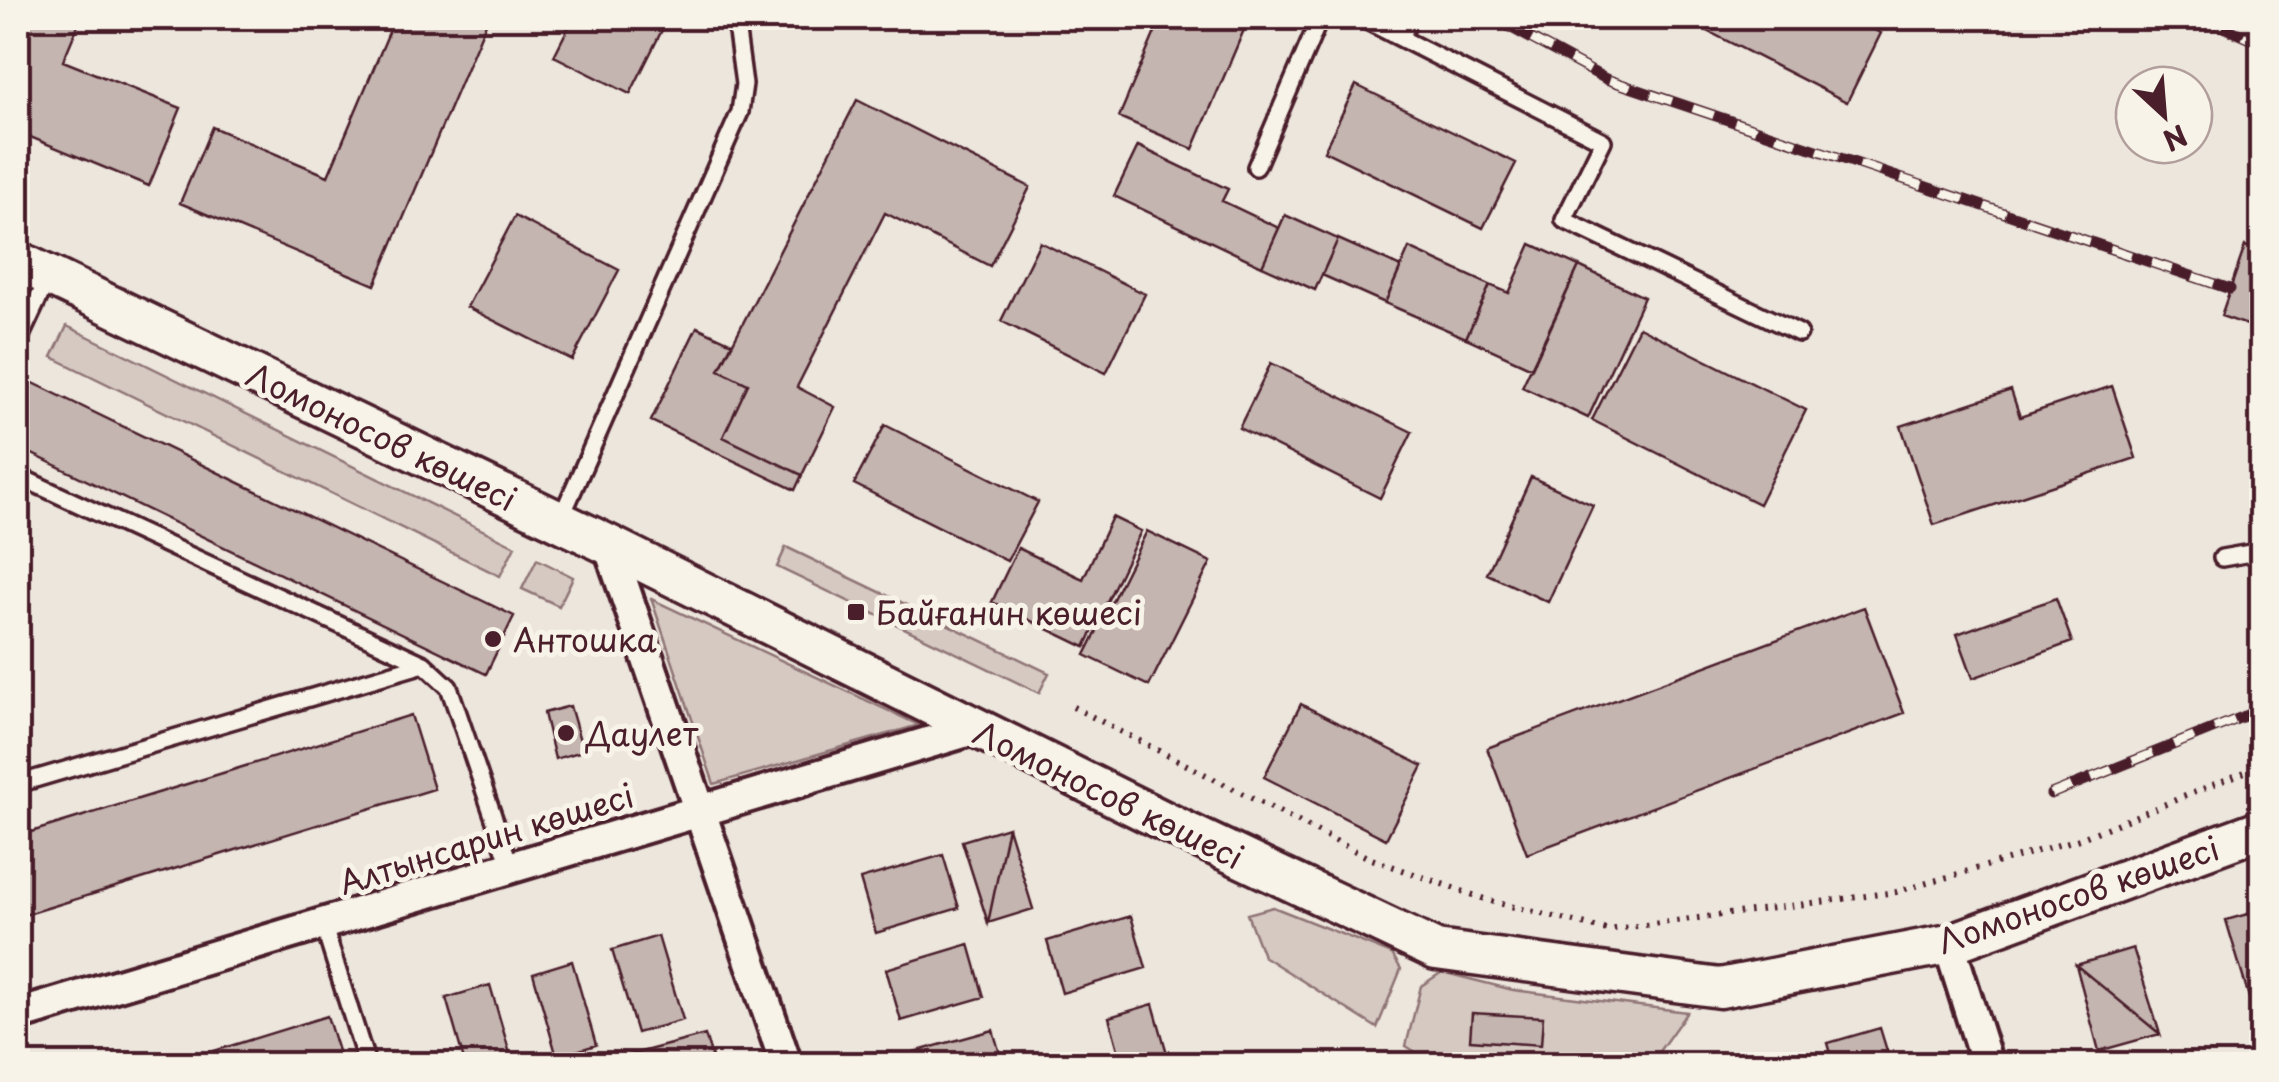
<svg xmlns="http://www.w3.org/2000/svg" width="2279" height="1082" font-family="'Playpen Sans',sans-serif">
<rect width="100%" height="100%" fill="#ece6dd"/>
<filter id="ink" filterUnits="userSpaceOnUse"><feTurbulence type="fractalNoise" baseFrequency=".01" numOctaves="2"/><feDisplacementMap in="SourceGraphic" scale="20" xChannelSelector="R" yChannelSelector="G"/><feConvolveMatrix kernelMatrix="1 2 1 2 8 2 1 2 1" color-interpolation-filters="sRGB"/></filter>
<g filter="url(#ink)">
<!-- green -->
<path fill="#d5c9c2" stroke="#907476" stroke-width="2.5" d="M67,326l448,220 -15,30 -448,-219z
M786,547l263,126 -10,20 -262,-126z
M537,559l36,18 -14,29 -37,-17z
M651,598v1l268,126 -205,59z
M1273,907l119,47 9,15 -24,59 -114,-72 -16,-42z
M1442,972l71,18 174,22 -32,45 -96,7h-124l-29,-18 15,-60z"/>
<!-- building -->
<path fill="#c4b5b0" stroke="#4a1f2b" stroke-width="2.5" d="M18,18h63l-18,43 118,47 -32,78 -131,-54z
M395,18h93l-113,267 -195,-82 32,-76 116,49z
M573,18h95l-38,76 -76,-38z
M1161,18h88l-56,131 -74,-32z
M1682,18h167l32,15 -34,69z
M1356,85l160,78 -33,65 -159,-77z
M857,100l173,87 -40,79 -105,-53 -88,174 38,20 -33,68 -79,-38 25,-53 -29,-14z
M1138,146l90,43 -6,12 57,27 -17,38 -148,-70z
M1285,215l53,24 -23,51 -53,-24z
M515,216l104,54 -47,90 -105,-53z
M1338,239l63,28 -16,36 -63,-28z
M1040,242l105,52 -39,79 -105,-52z
M1531,244l48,22 -47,102 -66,-30 24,-53 19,8z
M2245,246l17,5v79l-41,-14z
M1409,248l81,37 -24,53 -81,-35z
M1579,266l65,31 -56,121 -66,-31z
M697,327l35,16 -13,27 29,14 -25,53 79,38 -7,15 -144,-69z
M1639,327l167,83 -47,94 -167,-84z
M1271,363l141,69 -32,66 -141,-70z
M21,377l493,239 -28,58 -468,-227z
M2112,386l24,72 -202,67 -33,-99 110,-36 9,27z
M885,425l153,77 -31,59 -153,-77z
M1531,477l62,28 -45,97 -61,-28z
M1112,517l29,14 -56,116 -93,-45 26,-54 65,31z
M1147,531l64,31 -62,124 -64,-31z
M2056,598l16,44 -99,36 -16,-44z
M1864,607l40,106 -377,141 -40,-106z
M1301,704l122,62 -37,73 -122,-62z
M570,706l13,45 -28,8 -11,-46z
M411,715l23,74 -416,128v-81z
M1008,827l25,82 -45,14z
M1008,827l-20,96 -26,-82z
M943,855l16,53 -83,25 -16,-54z
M2262,910v91l-11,3 -25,-84z
M1131,916l15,52 -84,25 -15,-52z
M658,936l25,84 -46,13 -25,-83z
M969,944l15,53 -83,24 -15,-52z
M2133,948l27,86 -84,-69z
M572,961l24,84 -39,12 -24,-84z
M2076,965l84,69 -61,17z
M490,985l23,79h-48l-19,-66z
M1153,1004l17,60h-48l-13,-47z
M1472,1013l71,4 -2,28 -71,-5z
M327,1016l15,48h-170z
M1880,1028l11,36h-57l-6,-21z
M993,1030l10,34h-89l-4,-11z
M705,1035l9,29h-90l-2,-7z"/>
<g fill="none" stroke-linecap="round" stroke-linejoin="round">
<defs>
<path id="service" d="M1361,18l242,123 -39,79 235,113
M1401,38l9,-20
M1256,167l64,-149
M18,342l31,-66
M18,476l406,188 25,23 62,181
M560,520l180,-408 4,-28 -9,-66
M2222,558l40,-7
M18,784l406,-120
M323,924l44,140"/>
<path id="minor" d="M609,545l177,519
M1949,944l38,120
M18,1015l956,-286"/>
<path id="tertiary" d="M18,261l591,284 571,284 256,121 284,38 229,-44 313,-115"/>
</defs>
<!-- service casing -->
<use href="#service" stroke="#4a1f2b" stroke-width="22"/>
<!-- minor casing -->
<use href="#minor" stroke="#4a1f2b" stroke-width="38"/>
<!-- tertiary casing -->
<use href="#tertiary" stroke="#4a1f2b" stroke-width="45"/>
<!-- path -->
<path stroke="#4a1f2b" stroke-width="6" stroke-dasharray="2.5 8" stroke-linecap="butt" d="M1073,707l296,151 121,43 117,29 289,-38 183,-53 183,-74"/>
<!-- service -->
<use href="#service" stroke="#f7f3e8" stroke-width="15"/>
<!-- minor -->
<use href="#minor" stroke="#f7f3e8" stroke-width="30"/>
<!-- tertiary -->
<use href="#tertiary" stroke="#f7f3e8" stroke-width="38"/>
<defs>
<path id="rail" d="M1493,18l113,61 624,210
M2203,18l59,26
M2051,794l211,-85"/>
</defs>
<!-- rail casing -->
<use href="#rail" stroke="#4a1f2b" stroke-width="11"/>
<!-- rail -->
<use href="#rail" stroke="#f7f3e8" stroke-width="8" stroke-dasharray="22" stroke-linecap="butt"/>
</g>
</g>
<!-- markers -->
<g fill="#4a1f2b" stroke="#f7f3e8" stroke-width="4">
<rect x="846" y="602" width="20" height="20" rx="5"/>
<circle cx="493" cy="639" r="10"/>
<circle cx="566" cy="733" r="10"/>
</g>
<g text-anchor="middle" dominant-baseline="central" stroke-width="10" stroke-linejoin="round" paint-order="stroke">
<!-- street labels -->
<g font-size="32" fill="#4a1f2b" stroke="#f7f3e8">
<text transform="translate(382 436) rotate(26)">Ломоносов көшесі</text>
<text transform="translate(1109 794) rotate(26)">Ломоносов көшесі</text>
<text transform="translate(486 838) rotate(-17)">Алтынсарин көшесі</text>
<text transform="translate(2078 894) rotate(-19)">Ломоносов көшесі</text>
</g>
<!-- poi labels -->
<g font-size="32" fill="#4a1f2b" stroke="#f7f3e8" text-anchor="start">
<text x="876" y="612">Байғанин көшесі</text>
<text x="513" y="639">Антошка</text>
<text x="586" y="733">Даулет</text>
</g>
</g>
<!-- margin -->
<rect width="2279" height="1082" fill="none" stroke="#f7f3e8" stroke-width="60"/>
<rect x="30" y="30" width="2219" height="1022" fill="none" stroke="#4a1f2b" stroke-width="4" filter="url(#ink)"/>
<!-- north arrow -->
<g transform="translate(2164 115) rotate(154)"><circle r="48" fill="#f7f3e8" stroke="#b29e9c" stroke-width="2.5"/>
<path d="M0-8L18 38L0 25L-18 38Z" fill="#4a1f2b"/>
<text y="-15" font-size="28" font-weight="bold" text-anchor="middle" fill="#4a1f2b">N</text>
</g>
</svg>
